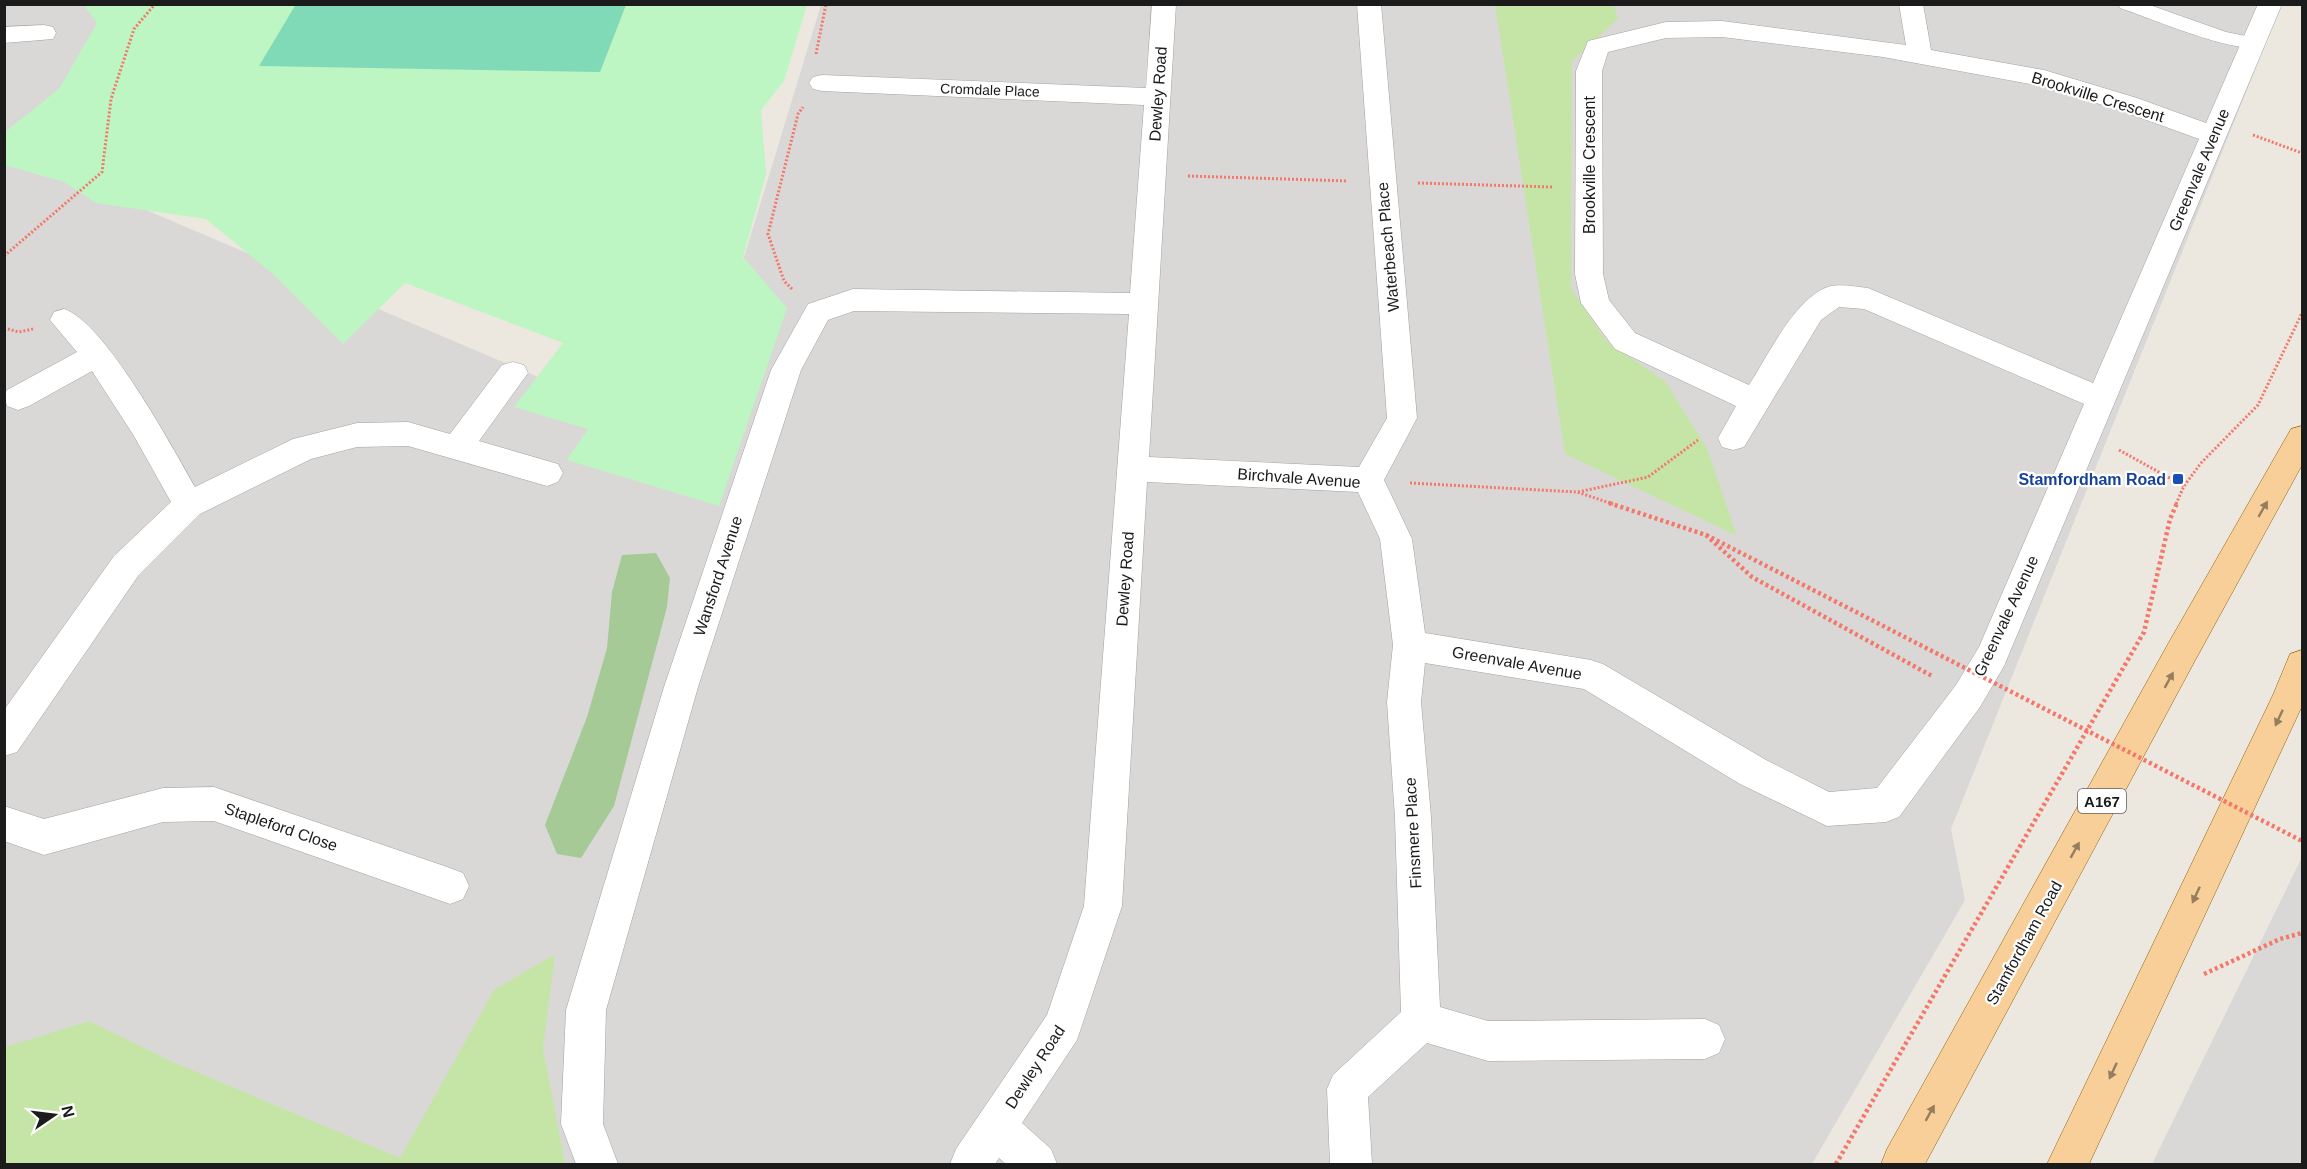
<svg xmlns="http://www.w3.org/2000/svg" width="2307" height="1169" font-family="Helvetica,sans-serif">
	<style>
		.residential { fill: #d9d8d7 }
		.grass { fill: #c5e5a7 }
		.forest { fill: #a5ca96 }
		.park { fill: #bdf6c2 }
		.pitch { fill: #80d9b7 }
		.lines { fill: none; stroke-linecap: round; stroke-linejoin: round }
		.lane-casing { stroke: #a2a2a2; stroke-width: 1 }
		.street-casing { stroke: #a2a2a2; stroke-width: 1 }
		.primary-casing { stroke: #8c6005; stroke-width: 1 }
		.path-far1 { stroke: #f47869; stroke-width: 3; stroke-dasharray: 2 2; stroke-linecap: butt }
		.path { stroke: #f47869; stroke-width: 4.5; stroke-dasharray: 3 3; stroke-linecap: butt }
		.lane { fill: #fff; fill-rule: evenodd }
		.street { fill: #fff; fill-rule: evenodd }
		.primary { fill: #f8cf99; fill-rule: evenodd }
		.path-bridge { stroke: #f47869; stroke-width: 4.5; stroke-dasharray: 3 3; stroke-linecap: butt }
		.oneway { fill: #957e60 }
		.transit-dot { fill: #1a4fb4; stroke: #fff; stroke-width: 2 }
		.labels { text-anchor: middle; dominant-baseline: central; stroke-width: 4.5; stroke-linejoin: round; paint-order: stroke }
		.far-street-label { font-size: 14px; fill: #1b1b1b; stroke: #fff }
		.shield { fill: #fff; stroke: #5f5f5f; stroke-width: 1.5 }
		.shield-label { font-size: 15px; font-weight: bold; fill: #1b1b1b }
		.street-label { font-size: 16px; fill: #1b1b1b; stroke: #fff }
		.transit-label { font-size: 16px; font-weight: bold; fill: #164399; stroke: #fff; text-anchor: end }
	</style>
	<rect width="100%" height="100%" fill="#ece8e0"/>
	<path class="residential" d="M5 5H118L22 157 688 441 821 5H2281L1951 829 1965 900 1812 1164H5Z
		M2302 857V1164H2152Z"/>
	<path class="grass" d="M1495 5H1614L1618 19 1572 61 1571 288 1607 342 1665 381 1707 448 1737 536 1565 454Z
		M555 954 543 1048 565 1164H5V1047L89 1021 173 1062 400 1158 494 990Z"/>
	<path class="forest" d="M656 553 670 578 667 607 614 806 581 858 557 854 545 825 587 717 607 648 612 592 622 555Z"/>
	<path class="park" d="M84 5H807L784 81 761 110 766 174 743 257 787 308 719 506 567 460 588 429 514 407 563 343 405 283 343 344 273 274 206 219 96 203 64 182 5 165V132L59 89 97 23Z"/>
	<path class="pitch" d="M296 4H626V5L600 72 259 66Z"/>
	<g class="lines">
		<defs>
			<path id="lane" d="M2118 4H2147L2226 32 2261 39 2264 43 2261 47C2234 54 2150 18 2120 8Z"/>
			<path id="street" d="M1152 4H1176L1149 457 1359 467 1387 418 1357 4H1381L1417 418 1384 480 1412 539 1425 633 1591 660 1603 664 1766 760 1829 792 1877 788 1956 685 1979 647 2084 404 1864 309 1839 307 1821 320 1744 447 1733 450 1722 447 1718 438 1736 406 1615 349 1581 303 1575 274 1576 71 1588 41 1666 22 1722 21 1906 45 1899 4H1923L1931 50 2044 70 2137 98 2206 123 2258 4H2282L2004 666 1980 707 1899 817 1886 822 1827 826 1740 784 1584 689 1425 663 1421 702 1431 817 1440 1007 1488 1021 1705 1019 1719 1025 1725 1039 1719 1053 1705 1059 1488 1061 1427 1043 1368 1097 1372 1164H1330L1327 1089 1333 1075 1401 1012 1395 817 1387 702 1393 645 1380 539 1358 492 1147 482 1122 906 1077 1040 1022 1123 1051 1149 1057 1164H1006L999 1158 995 1164H950L956 1149 1047 1015 1084 906 1129 314 854 311 828 320 801 370 698 687 606 1010 603 1124 618 1164H576L561 1124 566 1010 664 687 771 370 808 304 853 289 1130 293 1144 105 822 91 813 89 809 83 813 77 822 75 1146 88ZM1722 37 1883 57 2041 86 2119 110 2199 139 2093 383 1868 288C1857 287 1842 284 1831 286 1796 295 1768 356 1749 385L1635 333 1609 300 1603 274 1602 71 1608 52 1666 38Z
				M44 25 53 27 56 33 53 39 4 43V27Z
				M64 309C105 322 172 447 195 487L293 439 357 423 408 422 450 434 502 365 513 362 524 365 528 373 479 441 558 464 563 473 558 482 547 486 408 446 357 447 311 459 200 514 138 576 17 752 4 756V710L114 556 171 502 134 436 92 371 29 406 18 410 7 406 4 395 7 390 77 352 50 320 54 312Z
				M214 787 450 868 463 873 469 886 463 899 450 904 214 821 163 822 44 855 4 841V806L44 819 163 788Z"/>
			<path id="primary" d="M2302 426V465L2192 666 1925 1164H1881L1887 1149 2168 644 2291 429Z
				M2302 650V706L2089 1164H2047L2273 695 2290 654Z"/>
		</defs>
		<use href="#lane" class="lane-casing"/>
		<use href="#street" class="street-casing"/>
		<use href="#primary" class="primary-casing"/>
		<path class="path-far1" d="M816 54 826 4
			M2253 135 2302 153
			M1188 176 1348 181
			M1418 183 1552 187
			M4 256 102 172 111 99 134 29 155 4
			M792 289 784 281 768 234 798 114 803 107
			M4 328 19 332 33 329
			M2119 450 2184 486
			M1410 483 1577 492 1613 504
			M1578 492 1648 477 1698 440
			M2176 504 2184 486 2201 463 2258 405 2302 313"/>
		<path class="path" d="M1609 503 1706 535 1752 577 1932 676
			M2204 974 2280 939 2302 933
			M1836 1164 2144 632 2170 519 2177 503"/>
		<use href="#lane" class="lane"/>
		<use href="#street" class="street"/>
		<use href="#primary" class="primary"/>
		<path class="path-bridge" d="M1706 535 2302 841"/>
	</g>
	<defs><path id="oneway-solid" d="M-6-.8H1V-3.2L6.5 0L1 3.2V.8H-6Z" transform="scale(1.5)"/></defs>
	<g class="oneway">
		<use href="#oneway-solid" transform="translate(2263 509) rotate(-60)"/>
		<use href="#oneway-solid" transform="translate(2169 680) rotate(-61)"/>
		<use href="#oneway-solid" transform="translate(2279 718) rotate(115)"/>
		<use href="#oneway-solid" transform="translate(2075 850) rotate(-61)"/>
		<use href="#oneway-solid" transform="translate(2196 895) rotate(115)"/>
		<use href="#oneway-solid" transform="translate(2113 1071) rotate(115)"/>
		<use href="#oneway-solid" transform="translate(1930 1113) rotate(-61)"/>
	</g>
	<rect class="transit-dot" x="2172" y="473" width="12" height="12" rx="3"/>
	<g class="labels">
		<g class="far-street-label">
			<text transform="translate(990 90) rotate(2)">Cromdale Place</text>
		</g>
		<rect class="shield" x="2078" y="789" width="48" height="24" rx="4.5"/>
		<g class="shield-label">
			<text x="2102" y="801">A167</text>
		</g>
		<g class="street-label">
			<text transform="translate(1158 94) rotate(-86)">Dewley Road</text>
			<text transform="translate(2098 97) rotate(17)">Brookville Crescent</text>
			<text transform="translate(1589 165) rotate(-90)">Brookville Crescent</text>
			<text transform="translate(2199 170) rotate(-67)">Greenvale Avenue</text>
			<text transform="translate(1388 247) rotate(-95)">Waterbeach Place</text>
			<text transform="translate(1299 478) rotate(4)">Birchvale Avenue</text>
			<text transform="translate(718 576) rotate(-72)">Wansford Avenue</text>
			<text transform="translate(1125 579) rotate(-86)">Dewley Road</text>
			<text transform="translate(2006 616) rotate(-65)">Greenvale Avenue</text>
			<text transform="translate(1517 663) rotate(10)">Greenvale Avenue</text>
			<text transform="translate(281 827) rotate(19)">Stapleford Close</text>
			<text transform="translate(1413 833) rotate(-93)">Finsmere Place</text>
			<text transform="translate(2024 943) rotate(-61)">Stamfordham Road</text>
			<text transform="translate(1035 1067) rotate(-57)">Dewley Road</text>
		</g>
		<g class="transit-label">
			<text x="2166" y="479">Stamfordham Road</text>
		</g>
	</g>
	<rect width="2307" height="1169" fill="none" stroke="#1b1b1b" stroke-width="12"/>
	<g transform="translate(54 1115) rotate(76)" stroke="#ffffff" stroke-width="4.5" paint-order="stroke">
	<path d="M0-4.5L10 22L0 15L-10 22Z" fill="#1b1b1b"/>
	<text y="-9" font-size="16" font-weight="bold" text-anchor="middle" fill="#1b1b1b">N</text>
	</g>
</svg>
